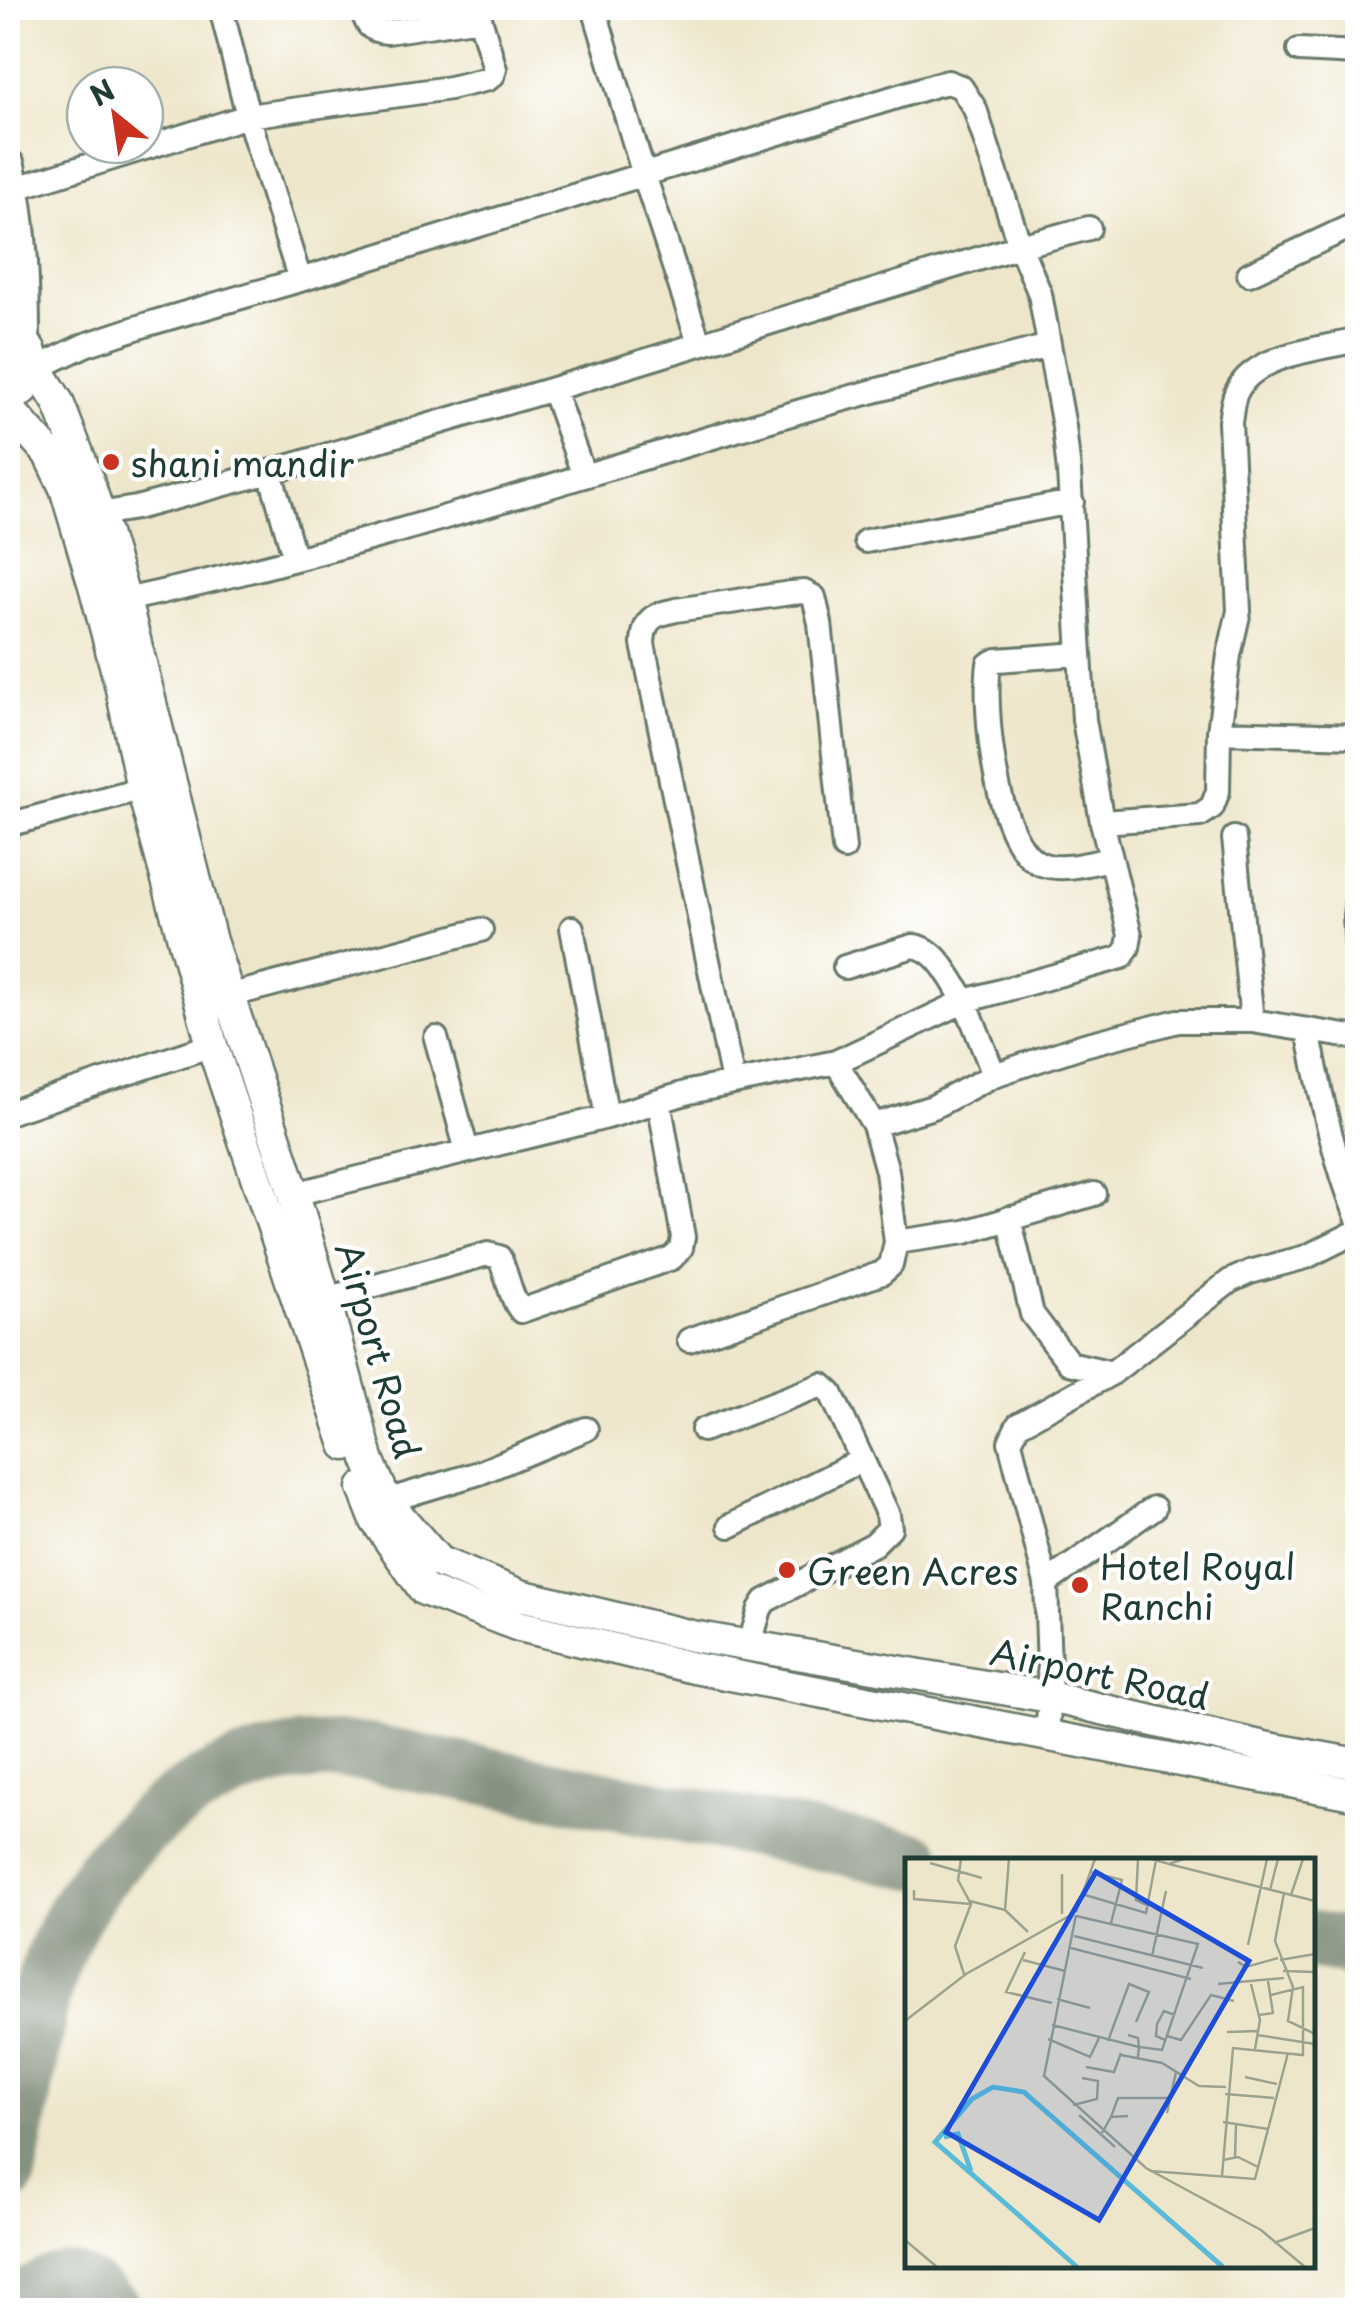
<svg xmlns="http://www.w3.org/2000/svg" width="1365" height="2318" font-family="'Playpen Sans',sans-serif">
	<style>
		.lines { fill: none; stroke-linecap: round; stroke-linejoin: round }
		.taxiway { stroke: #869280; stroke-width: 58 }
		.minor-casing { stroke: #677869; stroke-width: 28 }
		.tertiary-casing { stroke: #677869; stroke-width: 35 }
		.secondary-casing { stroke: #677869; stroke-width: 38 }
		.minor { stroke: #fff; stroke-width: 22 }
		.tertiary { stroke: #fff; stroke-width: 30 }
		.secondary { stroke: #fff; stroke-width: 32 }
		.poi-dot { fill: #c8321e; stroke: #fff; stroke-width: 4 }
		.labels { text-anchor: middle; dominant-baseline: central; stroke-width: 8; stroke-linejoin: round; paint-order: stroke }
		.poi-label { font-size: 35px; fill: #1f3d34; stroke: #fff; text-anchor: start }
		.street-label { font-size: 35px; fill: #1f3d34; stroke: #fff }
		.inset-river { fill: none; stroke: #5abbd8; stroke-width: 5 }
		.inset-road { fill: none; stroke: #9ba28f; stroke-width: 2.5 }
		.view { fill: #1d4ed8; fill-opacity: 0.15; stroke: #1d4ed8; stroke-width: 5 }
		.inset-edge { fill: none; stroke: #1f3d34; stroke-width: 5 }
	</style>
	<rect width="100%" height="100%" fill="#fff"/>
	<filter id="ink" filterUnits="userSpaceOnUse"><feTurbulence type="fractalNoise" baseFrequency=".01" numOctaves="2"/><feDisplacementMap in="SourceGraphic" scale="20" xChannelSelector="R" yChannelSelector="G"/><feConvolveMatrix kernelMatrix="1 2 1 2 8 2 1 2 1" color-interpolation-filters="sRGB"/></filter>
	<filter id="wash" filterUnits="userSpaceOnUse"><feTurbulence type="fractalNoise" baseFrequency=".0048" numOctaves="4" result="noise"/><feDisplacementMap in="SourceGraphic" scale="40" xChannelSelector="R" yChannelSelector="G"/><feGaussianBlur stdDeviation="2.25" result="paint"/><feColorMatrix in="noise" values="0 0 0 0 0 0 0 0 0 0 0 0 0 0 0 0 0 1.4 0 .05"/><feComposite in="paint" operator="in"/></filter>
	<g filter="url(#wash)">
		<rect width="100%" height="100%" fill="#eee6cb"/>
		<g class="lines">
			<path class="taxiway" d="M1312 1940 1358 1949
				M8 2174C15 2134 23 2094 30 2054 36 2024 40 1993 51 1965 98 1835 227 1735 368 1753L914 1860
				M20 2310C32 2292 58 2275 82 2286 93 2291 103 2302 113 2310"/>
		</g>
	</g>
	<g filter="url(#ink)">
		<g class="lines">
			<defs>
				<path id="minor" d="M221 8 248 116 300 280
					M362 8C366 24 369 31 387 32L480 18
					M594 8 644 175 699 343
					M1299 50 1358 53
					M13 189 248 116 450 88 488 79 493 75 495 69 477 8
					M1249 274 1358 223
					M37 368 85 345 148 324 300 280 935 85 948 82 961 87 975 109 1020 246 1040 294 1064 427 1069 472 1084 720 1102 822 1130 935 1128 947 1122 957 965 1001C952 982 938 948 913 946L845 967
					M553 389 584 476
					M270 472 295 559
					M99 514 136 508 270 472 553 389 1020 246 1089 228
					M866 541 1072 502
					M125 600C349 552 565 480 784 416 872 390 961 369 1049 346
					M1079 654 997 660 989 664C983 707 995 845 1041 864 1062 872 1090 863 1111 859
					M1219 732 1358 736
					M1102 822 1200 815 1212 807 1218 791 1219 732 1229 655 1239 611 1230 422C1232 412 1232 400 1237 391 1255 354 1320 349 1358 340
					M8 825 154 785
					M1234 838 1252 1021
					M1358 891 1355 916 1358 971
					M572 928 607 1117
					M228 996 481 930
					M1308 1031C1321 1095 1333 1158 1358 1219
					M436 1038 467 1151
					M733 1082 643 644C644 618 653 615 676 610L791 593 804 592 814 597 820 623 844 848
					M8 1113 212 1045
					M874 1125 933 1107 994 1075 1084 1045 1178 1021H1252L1358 1038
					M294 1194 607 1117 689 1092 836 1062 965 1001 994 1075
					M1009 1218 1032 1314 1069 1363 1112 1373
					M896 1242 965 1232 1094 1194
					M325 1299 488 1254 499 1257C508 1274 509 1296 521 1311L672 1258 681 1248 683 1237 659 1101
					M689 1340 882 1273 891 1265 896 1242 887 1171 874 1125 836 1062
					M703 1430 822 1385 831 1393 888 1515 890 1528 874 1544 765 1601 760 1609 749 1647
					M386 1501 479 1473 586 1429
					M730 1526 862 1460
					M1046 1583 1010 1442 1018 1425 1112 1373 1230 1281 1250 1272 1306 1257 1358 1231
					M1047 1734 1050 1697 1046 1583 1154 1508"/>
				<path id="tertiary" d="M32 360 58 402 86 474 99 514 125 600 211 941 294 1194 325 1299 368 1459 386 1501 439 1562 520 1595 692 1636 1050 1697 1269 1748 1358 1764
					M8 408 48 453 65 488 95 589 120 684 142 788 212 1045 346 1445
					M363 1488 376 1521 424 1590 519 1626 694 1668 1358 1795"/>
				<path id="secondary" d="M8 166C21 224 23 282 23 341
					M8 332C41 347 40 383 8 398"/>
			</defs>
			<use href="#minor" class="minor-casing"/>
			<use href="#tertiary" class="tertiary-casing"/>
			<use href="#secondary" class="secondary-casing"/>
			<use href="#minor" class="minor"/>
			<use href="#tertiary" class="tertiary"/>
			<use href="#secondary" class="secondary"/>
		</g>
	</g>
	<g class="poi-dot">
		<circle cx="111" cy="462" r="10"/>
		<circle cx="787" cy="1570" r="10"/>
		<circle cx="1080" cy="1585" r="10"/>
	</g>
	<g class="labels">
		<g class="poi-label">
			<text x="131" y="462">shani mandir</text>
			<text x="1100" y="1565">Hotel Royal<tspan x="1100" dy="40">Ranchi</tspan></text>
			<text x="807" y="1570">Green Acres</text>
		</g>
		<g class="street-label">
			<text transform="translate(379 1350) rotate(74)">Airport Road</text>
			<text transform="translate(1100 1673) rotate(12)">Airport Road</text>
		</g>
	</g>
	<g transform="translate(905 1858)">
		<rect width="410" height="410" fill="#eee6cb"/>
		<path class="inset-river" d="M39 279 53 276 66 313M117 360 30 284 67 241 88 229 119 234 318 409M117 360 172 409"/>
		<path class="inset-road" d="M56 1 53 22 66 46 50 88 59 116M233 1 231 42 244 48M246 1 264 6 279 1M25 5 77 20M264 6 410 43M186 14 217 22 206 65M157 16V56M9 32V41L66 46M365 32 373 1M379 35 370 83 388 129 383 163 410 176M180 37 241 55 251 2M386 37 398 1M65 43 100 52 123 74M100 52 104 1M171 54 190 1M171 57 139 218 241 310 356 372 400 409M171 58 293 86 257 192 234 189 233 180 223 177M0 71 1 33M169 78 298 110M343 87 362 1M166 90 286 121M120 94 101 134 147 145M247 98 261 33M118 102 160 113M375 102 410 96M333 104 341 109 373 100M378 113 410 114M313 126 379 120M346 126 355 162 350 191M152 141 185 150M354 157 368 155 363 123M0 163 61 116 164 58M147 167 234 189 233 199M322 174 352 173M352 177 410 186M262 178 276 182 306 137 329 143M143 181 185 199 194 180M260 182 251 178 252 166 259 153 270 157M203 183 224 126 244 134 231 164M216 197 257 205 294 228 321 229M181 209 209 214 216 195M340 219 372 226M320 236 369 240M168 247 192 241 193 223 177 220M262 255 271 214M174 257 210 289M206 259 213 240H264M318 264 363 271M197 275 206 259 223 258M330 299 331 266M318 302 333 299 353 309M245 313 350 321 383 195M317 318 328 190 398 197V129L366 137M0 382 32 409M369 385 410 370"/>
		<path class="view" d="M191 14 344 103 194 362 41 274Z"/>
		<rect width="410" height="410" class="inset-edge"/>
	</g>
	<rect width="1365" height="2318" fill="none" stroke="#fff" stroke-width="40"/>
	<g transform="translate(115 115) rotate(330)"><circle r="48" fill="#ffffff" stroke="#a5b1ae" stroke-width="2.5"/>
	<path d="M0-8L18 38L0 25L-18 38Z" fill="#c8321e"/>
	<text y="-15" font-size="28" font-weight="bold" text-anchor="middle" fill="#1f3d34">N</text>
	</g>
</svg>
